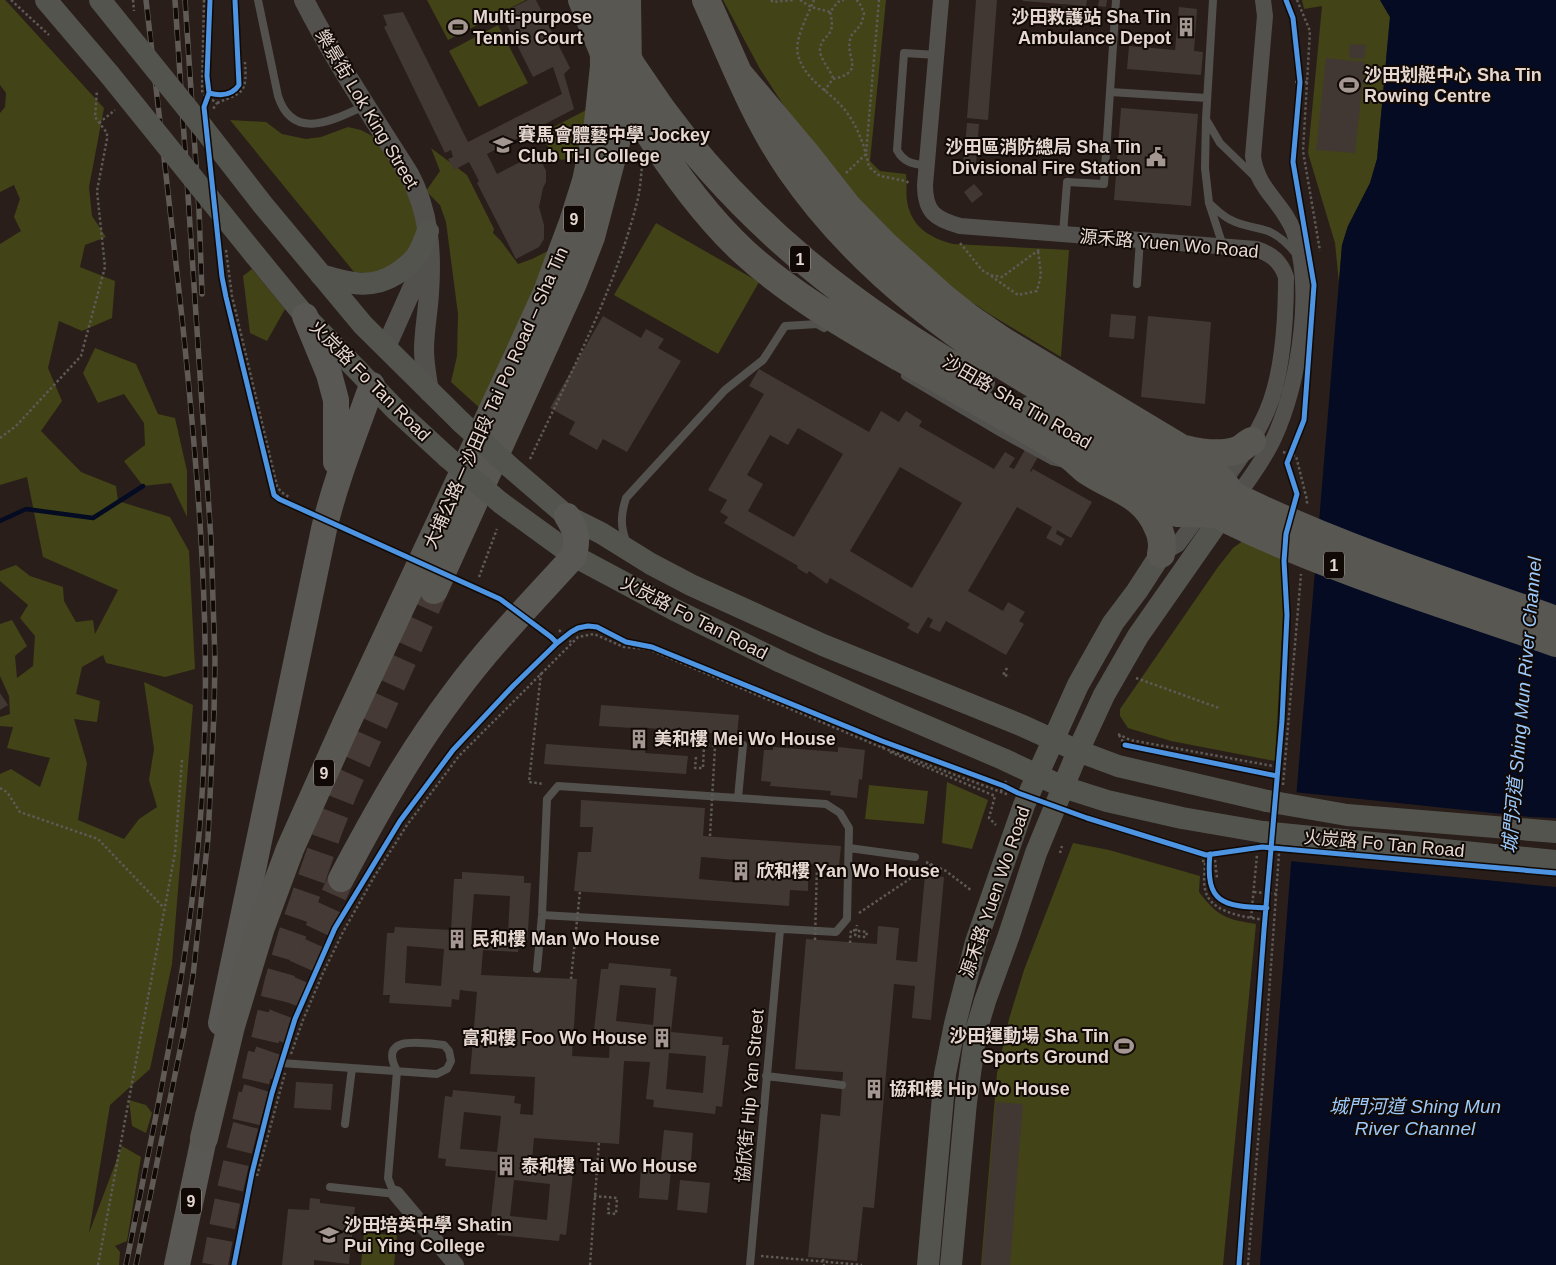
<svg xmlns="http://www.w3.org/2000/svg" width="1556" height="1265" font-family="Helvetica,'Noto Sans TC',sans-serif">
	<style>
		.green { fill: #424316 }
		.water { fill: #040b22 }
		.pier { fill: #291e19 }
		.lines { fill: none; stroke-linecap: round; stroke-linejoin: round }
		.stream { stroke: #040b22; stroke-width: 4.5 }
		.building { fill: #423833; fill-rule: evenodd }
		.trunk-tunnel { stroke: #453a35; stroke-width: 26; stroke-dasharray: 26 13; stroke-linecap: butt }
		.motorway-tunnel { stroke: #453a35; stroke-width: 28; stroke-dasharray: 28 14; stroke-linecap: butt }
		.path { stroke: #5e5a57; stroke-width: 2.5; stroke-dasharray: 2.5 2.5; stroke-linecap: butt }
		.service { stroke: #53514e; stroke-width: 8 }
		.minor { stroke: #53514e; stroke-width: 16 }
		.tertiary { stroke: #53514e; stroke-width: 20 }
		.secondary { stroke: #54544f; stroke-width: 22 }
		.trunk { stroke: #5a5854; stroke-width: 26 }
		.motorway { stroke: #595752; stroke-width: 28 }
		.rail-casing { stroke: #5f5a55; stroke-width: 5.5 }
		.rail { stroke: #110905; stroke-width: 4; stroke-dasharray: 11; stroke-linecap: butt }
		.path-bridge { stroke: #5e5a57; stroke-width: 2.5; stroke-dasharray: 2.5 2.5; stroke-linecap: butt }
		.secondary-bridge { stroke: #54544f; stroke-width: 22 }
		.motorway-bridge { stroke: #595752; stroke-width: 28 }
		.cycleway-casing { stroke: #110905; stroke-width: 8 }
		.cycleway { stroke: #4d94e3; stroke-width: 5 }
		.labels { text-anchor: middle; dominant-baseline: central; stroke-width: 4; stroke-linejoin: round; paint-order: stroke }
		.shield { fill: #110905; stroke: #a69a94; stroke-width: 1 }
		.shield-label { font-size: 16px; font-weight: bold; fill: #e6d8d1 }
		.poi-label { font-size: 18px; font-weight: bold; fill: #e6d8d1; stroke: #110905; text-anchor: start }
		.street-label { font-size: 18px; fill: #e6d8d1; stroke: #110905 }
		.water-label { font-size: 19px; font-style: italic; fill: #9bc9fc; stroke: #110905 }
	</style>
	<rect width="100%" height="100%" fill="#291e19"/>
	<path class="green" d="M0 0H5L9 4 104 108 89 187 92 216 106 237 85 245 80 267 115 281 112 318 82 331 59 321 48 368 62 401 41 431 81 472 116 486 118 501 170 517 189 551 195 669 165 677 106 663 103 655 82 667 76 694 100 701 97 722 74 719 87 763 78 820 124 839 139 819 157 807 149 780 154 749 144 682 193 705 172 964 150 1069 110 1105 89 1233 122 1146 141 1157 127 1241 115 1246 120 1252 119 1265H0V774L11 769 40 787 50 758 7 748 13 727 0 726V717L10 714 9 696 0 676V624L12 620 27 646 15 656 17 678 33 666 35 636 20 618 28 605 0 581V571L16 565 30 576 63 587 64 601 76 622 93 620 95 634 118 590 43 557 27 477 0 485V244L21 231 14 217 20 199 14 185 0 192V113L5 107 6 93 0 85Z
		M427 0H526L448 40Z
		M723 0H886L870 161 880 171 906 174C907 183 906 193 907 201 911 227 930 238 953 244L1069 250 1061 357 991 315 940 281 892 238 795 123 760 69Z
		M1302 0H1380L1390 17 1377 159 1370 183 1348 226 1342 245 1339 283 1335 243 1308 153 1322 6 1304 9Z
		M498 25 528 83 479 107 449 51Z
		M592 107 583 156 561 160 545 143 542 133Z
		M230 120 266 122 282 134 306 139 321 137 348 127 361 130 376 138 414 202 421 228 404 257 377 274 354 272Z
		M431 148 467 175 494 229 493 233 501 241 518 264 532 259 556 247 483 411 451 382 457 356 458 314 446 222 440 205 426 191 440 171Z
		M656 223 759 282 718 354 614 295Z
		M252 269 285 309 267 341 250 333 243 276Z
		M95 348 136 364 158 414 175 418 187 471V517L171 483 143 486 124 461 145 445 144 423 124 394 98 403 83 373Z
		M1244 540 1282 555 1283 615 1275 761 1171 741 1128 728 1120 716V709L1218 567 1233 548Z
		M947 782 988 800 972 849 942 843Z
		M869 785 928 791 924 824 865 819Z
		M1073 843 1109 850 1200 876 1199 892C1218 917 1226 919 1256 924L1223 1265H981L997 1073 1009 1019 1024 970Z
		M129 1100 146 1105 152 1113 146 1133 132 1126Z
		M364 1233 397 1235 394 1265H361Z"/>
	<path class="water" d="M1380 0H1556V1265H1260L1296 799 1342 245 1348 226 1370 183 1377 159 1390 17Z"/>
	<path class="pier" d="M1294 792 1530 817 1556 818V887L1289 861Z"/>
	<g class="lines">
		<path class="stream" d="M0 521 26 509 93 518 143 486"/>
	</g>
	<path class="building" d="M528 0H536L570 68 564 74 574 109 487 154 497 174 538 153 546 171V182L543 188 539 207 544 225V239L539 247 516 259 477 183 479 181 469 162 454 170 448 159 453 157 451 150 445 153 384 27 387 25 383 15 403 12 468 142 562 94 553 67 533 77 501 13Z
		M976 0H997L988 120 967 118Z
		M1023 0H1087L1086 6 1023 1Z
		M1099 0H1107L1106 7 1098 6Z
		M1179 7 1197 9 1194 51 1203 52 1201 75 1127 69 1129 46 1175 50Z
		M1350 44 1366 45 1364 59 1349 58Z
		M1326 58 1365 62 1355 153 1316 150Z
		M1121 108 1198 114 1191 206 1114 200Z
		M967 123 979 124 976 166 963 165Z
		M974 184 983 194 972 203 964 192Z
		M1111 314 1136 316 1134 339 1109 337Z
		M603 316 641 338 646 329 664 339 658 348 681 361 627 452 603 439 597 450 569 434 575 422 550 408Z
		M1148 316 1211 322 1205 404 1141 397Z
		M759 369 869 432 881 411 899 422 906 411 922 421 919 426 994 469 1005 452 1015 458 1009 467 1014 469 1026 448 1039 455 1030 471 1031 472 1033 469 1092 502 1071 538 1057 530 1056 534 1065 539 1061 546 1046 538 1052 527 1017 507 968 591 1003 611 1008 602 1025 612 1019 621 1024 624 1006 655 946 621 940 632 929 627 933 620 928 617 918 634 907 628 910 624 830 578 827 584 809 571 807 574 797 568 798 566 724 523 728 517 720 512 727 500 708 490 764 394 749 386ZM798 428 843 454 794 537 748 511 763 484 747 475 770 435 788 445ZM900 467 962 503 912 588 850 551Z
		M0 693 8 705 0 710Z
		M601 705 739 715 737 735 647 728 645 753 688 756 686 774 544 764 546 744 631 750 633 728 599 726Z
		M773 747 838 752V747L865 750 862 780 859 779 857 798 830 795 831 791 770 786 771 782 761 781 764 750H773Z
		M581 800 705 808 703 836 841 846 839 866 809 864 808 874 794 873V881H808V891L790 890 789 906 574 891 578 852H591L593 827H580ZM701 857 735 860 733 882 699 879Z
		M462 872 524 876V883H531L527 945H519L518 952 483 950 481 975 577 979 572 1056 609 1058 610 1040 601 1039 602 1031 594 1030 601 969H608L609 963 671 969 670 976 677 977 671 1032 723 1037 722 1045H729L722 1107 716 1106 715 1114 653 1107 654 1100 646 1099 650 1062 624 1061 619 1144 534 1138 532 1161 567 1165 566 1172 573 1173 566 1235 560 1234 559 1241 497 1235 498 1227 490 1226 496 1171 445 1166 446 1159 438 1158 445 1096 452 1097 453 1090 515 1096 514 1103 521 1104 520 1114 533 1115 535 1077 470 1074 477 992 460 990 459 1000 452 999 451 1007 389 1003 390 995H383L387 933H394L395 927 451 930 454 879H462ZM474 894 510 896 508 933 471 931ZM407 946 444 949 441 986 405 983ZM620 985 656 988 653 1025 616 1021ZM669 1053 706 1056 703 1093 666 1089ZM464 1112 501 1116 497 1152 460 1149ZM514 1180 550 1184 547 1220 510 1216Z
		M925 875 944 877 931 1020 912 1018 915 986 894 984 874 1208 863 1207 857 1261 808 1257 821 1114 840 1116 843 1072 795 1069 806 939 877 944 878 926 899 928 896 960 917 962Z
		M296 1082 333 1084 331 1110 294 1108Z
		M996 1102 1023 1104 1010 1265H982Z
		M664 1130 693 1133 691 1162 661 1160Z
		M641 1168 671 1170 668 1200 639 1198Z
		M680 1180 710 1183 707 1213 677 1210Z
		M310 1198 320 1199V1203L355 1207 349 1264 314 1260V1265H282L288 1209 309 1210Z"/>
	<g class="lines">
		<path class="trunk-tunnel" d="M215 1265C231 1175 253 1086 287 1001 303 960 323 920 341 879"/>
		<path class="motorway-tunnel" d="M246 1122 278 984 292 935 328 831 344 790 434 590"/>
		<path class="path" d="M11 0 49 35
			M133 0 134 11
			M204 0 202 90 203 94 217 103 213 109
			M771 0 773 2 794 0
			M800 0 811 7 830 12 838 2 844 0
			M814 0C808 15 794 39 798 55 805 81 830 91 845 110 858 127 865 147 869 167L880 176 906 181 910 184
			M1297 0 1310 31 1303 151 1320 251
			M830 12C837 39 822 33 820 49 819 58 830 69 833 78
			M1295 82H1308
			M824 91 833 79C868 71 843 57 851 37 852 33 856 31 858 28 862 24 863 18 864 13L859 2 856 0
			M217 103C244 92 247 93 245 62
			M99 123 115 110
			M846 173 866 154 879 0
			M960 243 982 270 990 275 1002 277 1040 249
			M226 250 232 296 277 486 281 492 289 497
			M991 276 1018 295 1037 291 1041 275 1038 250
			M0 438 16 426 81 356 105 267 97 191 107 139V133L95 117 97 90
			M1283 452 1296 456 1307 500V506
			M530 459C569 376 613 294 636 206 640 192 641 178 642 164
			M479 577 497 529
			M559 630 571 642
			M1007 668 1003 675 1010 676
			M541 673 529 782 544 784
			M1136 678 1219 708
			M671 730 670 743 715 746
			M1118 734 1130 740 1284 768
			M1119 735 1125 745
			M882 741 883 748
			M890 752 995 796 989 818 996 825
			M696 757 695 768H703L704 745
			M1283 785 1301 574
			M0 788 7 792 20 812 98 839 164 908
			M1001 791 1006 781
			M1060 853 1062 846
			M1215 860 1217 878
			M1202 861H1205C1205 870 1203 881 1205 889 1209 913 1245 917 1265 920
			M926 862 946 871 972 891
			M1205 874 1216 871
			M1254 892 1277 894
			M859 913 932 864
			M1251 918 1257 855
			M855 936 857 925
			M291 1054 303 1020 323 973 343 932 374 877 407 825 459 756 578 637 594 634 624 647 648 649 883 748 1009 795
			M257 1176 285 1073
			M594 1196 617 1198 616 1214 608 1213 609 1202
			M761 1256 862 1265
			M98 1265 175 853 182 760
			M590 1265 599 1142
			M1248 1265 1262 1092 1279 853"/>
		<path class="service" d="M258 0 278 96C293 142 333 120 364 106
			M1213 0 1206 119 1205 168 1209 203 1223 246
			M1110 92 1207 98
			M1207 121 1220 143 1254 176
			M927 166C913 164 904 163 897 150L904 53 937 55
			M1209 203C1216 209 1222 216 1231 220 1242 226 1256 227 1268 231 1280 236 1288 244 1296 254
			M1063 234 1067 182 1104 184 1116 0
			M1137 284 1140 239
			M905 376 1001 433 1052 461 1061 463
			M626 541C620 525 621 514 626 498L725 390 763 360 785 326 817 324 824 328
			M738 798 743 745
			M849 848 915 857
			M537 969 542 915 547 799 558 786 826 804 840 813 849 828 847 919 836 932 542 915
			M281 1063 437 1074 447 1069 451 1061 449 1051 444 1045C423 1043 377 1034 397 1071L388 1178 391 1186 396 1194
			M766 1076 842 1085
			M345 1124 352 1068
			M330 1187 396 1194
			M750 1265 780 930"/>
		<path class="minor" d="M941 0 925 185C925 212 935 219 960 226L1256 249C1272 254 1281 262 1286 277 1286 317 1283 374 1267 411 1255 439 1236 465 1218 489
			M1235 499C1249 479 1264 460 1274 438 1299 383 1314 290 1294 232 1283 202 1257 190 1253 156L1265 16 1263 0
			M1161 554 1178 544 1204 509
			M396 1194 456 1265"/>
		<path class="tertiary" d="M304 0C335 61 373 117 409 174 429 211 432 251 429 293 428 312 424 331 424 350 424 364 427 378 429 392
			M386 347 427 255"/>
		<path class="secondary" d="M46 0 109 74
			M100 0 137 46
			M204 129 263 205 363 325 461 422
			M255 255 305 316 397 411 447 457
			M321 275C347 283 371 290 396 274 402 270 409 265 414 259 421 252 424 240 428 231
			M510 467 567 516 601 533 651 564 691 585 823 645 1023 726 1078 751 1118 766 1267 801
			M501 503 574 556 675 610 781 662 891 711 1003 759 1063 787 1107 801 1182 818 1263 832
			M928 1265 945 1074 955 1024 976 942 1024 805 1078 685 1113 623 1137 591 1161 554
			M951 1265 966 1102 976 1031 985 1001 1008 938 1036 853 1078 751 1104 695 1138 636 1231 503"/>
		<path class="trunk" d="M305 316 329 374 336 400V462
			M341 879C375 815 410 752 454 694 490 645 533 601 574 556 578 538 577 532 567 516
			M221 1023 324 529C336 479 355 433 372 385
			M177 1265 204 1138 208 1116"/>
		<path class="motorway" d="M706 0C732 57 754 117 790 169 843 246 915 308 993 359 1034 386 1077 409 1120 433
			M739 74 807 155 847 206 886 246 944 298 968 317 1003 341 1196 457 1223 482 1234 497
			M660 107C748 227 853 308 981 382
			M643 124C672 170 704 215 744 252 791 295 846 326 901 358 949 385 996 412 1043 439 1053 445 1063 451 1072 458 1077 462 1082 467 1087 471 1115 490 1144 493 1158 528 1162 536 1163 545 1161 554
			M1031 410 1123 463
			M1185 449C1201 453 1221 456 1238 450 1243 448 1247 443 1252 441
			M1146 506 1178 513 1221 514
			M434 590 573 283 591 237 618 135 628 70 627 0
			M204 1138 231 1026 261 927 290 849 347 722 517 358 547 292 573 222 586 181 598 123 604 66 603 0"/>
		<defs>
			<path id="rail" d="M185 0 199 210 202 294
				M126 1265C156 1114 190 964 201 810 213 646 199 482 182 318 170 212 159 106 146 0
				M136 1265 184 1031 193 976 208 838 214 713 215 660 211 540 175 0"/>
		</defs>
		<use href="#rail" class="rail-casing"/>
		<use href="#rail" class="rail"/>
		<path class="path-bridge" d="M710 836 715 746
			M815 940 817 865
			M850 943 851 930 867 932 866 937 855 936
			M571 979 580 891
			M823 1259 824 1265"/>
		<path class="secondary-bridge" d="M137 46 204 129
			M109 74 255 255
			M461 422 510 467
			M447 457 501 503
			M1267 801 1347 815 1556 832
			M1263 832 1556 861"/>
		<path class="motorway-bridge" d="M582 0 607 61 643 124
			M608 24 632 66 660 107
			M1134 442C1161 457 1187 473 1214 486 1323 542 1441 579 1556 620
			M1123 463C1176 494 1231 524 1288 547 1376 584 1467 612 1556 643"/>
		<defs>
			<path id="cycleway" d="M210 0 207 76 209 93 204 107 222 277 226 297 274 495 279 499 500 599 551 637 557 643
				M209 93C220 96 232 96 239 85L235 0
				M1125 745 1277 776
				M1210 854C1205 904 1223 906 1267 908
				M234 1265 252 1173 272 1093 295 1019 335 928 400 821 453 750 513 686 557 643 571 632 578 628 588 626 597 627 626 642 652 647 882 741 1004 786 1018 793 1087 818 1206 855 1262 847 1556 873
				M1239 1265 1264 930 1282 721 1287 615 1284 561 1286 534 1297 494 1287 463 1304 420 1314 285 1293 162 1300 82 1293 18 1286 0"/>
		</defs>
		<use href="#cycleway" class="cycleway-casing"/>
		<use href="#cycleway" class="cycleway"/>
	</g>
	<defs>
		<symbol id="stadium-bare" viewBox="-9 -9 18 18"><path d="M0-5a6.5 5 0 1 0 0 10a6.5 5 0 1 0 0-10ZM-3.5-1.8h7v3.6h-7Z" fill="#a49791" stroke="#110905" stroke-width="2.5" paint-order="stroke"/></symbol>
		<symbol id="building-bare" viewBox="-9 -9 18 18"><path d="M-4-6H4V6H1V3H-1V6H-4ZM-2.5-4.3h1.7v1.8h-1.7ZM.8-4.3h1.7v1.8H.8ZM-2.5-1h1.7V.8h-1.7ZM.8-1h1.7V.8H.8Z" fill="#a49791" stroke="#110905" stroke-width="2.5" paint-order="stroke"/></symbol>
		<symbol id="school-bare" viewBox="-9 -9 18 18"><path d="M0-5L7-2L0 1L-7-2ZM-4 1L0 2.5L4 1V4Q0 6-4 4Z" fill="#a49791" stroke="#110905" stroke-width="2.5" paint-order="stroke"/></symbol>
		<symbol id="civic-bare" viewBox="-9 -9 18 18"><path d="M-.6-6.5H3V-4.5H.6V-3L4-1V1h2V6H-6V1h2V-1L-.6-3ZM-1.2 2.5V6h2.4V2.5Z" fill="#a49791" stroke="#110905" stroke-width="2.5" paint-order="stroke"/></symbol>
	</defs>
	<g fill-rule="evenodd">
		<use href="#stadium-bare" x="444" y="13" width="28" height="28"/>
		<use href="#building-bare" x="1172" y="13" width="28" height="28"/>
		<use href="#stadium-bare" x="1335" y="71" width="28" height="28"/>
		<use href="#school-bare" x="489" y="131" width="28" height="28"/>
		<use href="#civic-bare" x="1142" y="143" width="28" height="28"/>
		<use href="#building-bare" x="625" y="725" width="28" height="28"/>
		<use href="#building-bare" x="727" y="857" width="28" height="28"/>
		<use href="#building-bare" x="443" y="925" width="28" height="28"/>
		<use href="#building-bare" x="648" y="1024" width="28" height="28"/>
		<use href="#stadium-bare" x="1110" y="1032" width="28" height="28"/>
		<use href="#building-bare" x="860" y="1075" width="28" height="28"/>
		<use href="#building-bare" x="492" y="1152" width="28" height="28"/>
		<use href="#school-bare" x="315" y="1221" width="28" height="28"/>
	</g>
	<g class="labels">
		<g class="shield">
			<rect x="564" y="205.5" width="20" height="27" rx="4"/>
			<rect x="790" y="245.5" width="20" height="27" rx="4"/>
			<rect x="1324" y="551.5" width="20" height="27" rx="4"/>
			<rect x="314" y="759.5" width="20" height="27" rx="4"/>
			<rect x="181" y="1187.5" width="20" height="27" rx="4"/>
		</g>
		<g class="shield-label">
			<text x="574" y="219">9</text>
			<text x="800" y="259">1</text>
			<text x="1334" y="565">1</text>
			<text x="324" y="773">9</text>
			<text x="191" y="1201">9</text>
		</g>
		<g class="poi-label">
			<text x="473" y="17">Multi-purpose<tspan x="473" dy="21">Tennis Court</tspan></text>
			<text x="1171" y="17" text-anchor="end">沙田救護站 Sha Tin<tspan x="1171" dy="21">Ambulance Depot</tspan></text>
			<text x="1364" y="75">沙田划艇中心 Sha Tin<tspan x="1364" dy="21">Rowing Centre</tspan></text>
			<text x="518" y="135">賽馬會體藝中學 Jockey<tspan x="518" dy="21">Club Ti-I College</tspan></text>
			<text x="1141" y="147" text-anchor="end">沙田區消防總局 Sha Tin<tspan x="1141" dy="21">Divisional Fire Station</tspan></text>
			<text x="654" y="739">美和樓 Mei Wo House</text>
			<text x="756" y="871">欣和樓 Yan Wo House</text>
			<text x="472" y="939">民和樓 Man Wo House</text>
			<text x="1109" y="1036" text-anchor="end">沙田運動場 Sha Tin<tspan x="1109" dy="21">Sports Ground</tspan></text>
			<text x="647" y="1038" text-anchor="end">富和樓 Foo Wo House</text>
			<text x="889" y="1089">協和樓 Hip Wo House</text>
			<text x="521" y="1166">泰和樓 Tai Wo House</text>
			<text x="344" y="1225">沙田培英中學 Shatin<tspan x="344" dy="21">Pui Ying College</tspan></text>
		</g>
		<g class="street-label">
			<text transform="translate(367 109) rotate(59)">樂景街 Lok King Street</text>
			<text transform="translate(1169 244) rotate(5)">源禾路 Yuen Wo Road</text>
			<text transform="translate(370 381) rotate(45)">火炭路 Fo Tan Road</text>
			<text transform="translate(496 398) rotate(-66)">大埔公路－沙田段 Tai Po Road – Sha Tin</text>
			<text transform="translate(1017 402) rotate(30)">沙田路 Sha Tin Road</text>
			<text transform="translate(694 618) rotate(27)">火炭路 Fo Tan Road</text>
			<text transform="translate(1384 844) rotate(5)">火炭路 Fo Tan Road</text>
			<text transform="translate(995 892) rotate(-71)">源禾路 Yuen Wo Road</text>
			<text transform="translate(750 1096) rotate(-85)">協欣街 Hip Yan Street</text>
		</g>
		<g class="water-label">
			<text transform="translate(1522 705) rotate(-85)">城門河道 Shing Mun River Channel</text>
			<text x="1415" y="1106">城門河道 Shing Mun<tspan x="1415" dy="22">River Channel</tspan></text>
		</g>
	</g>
</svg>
